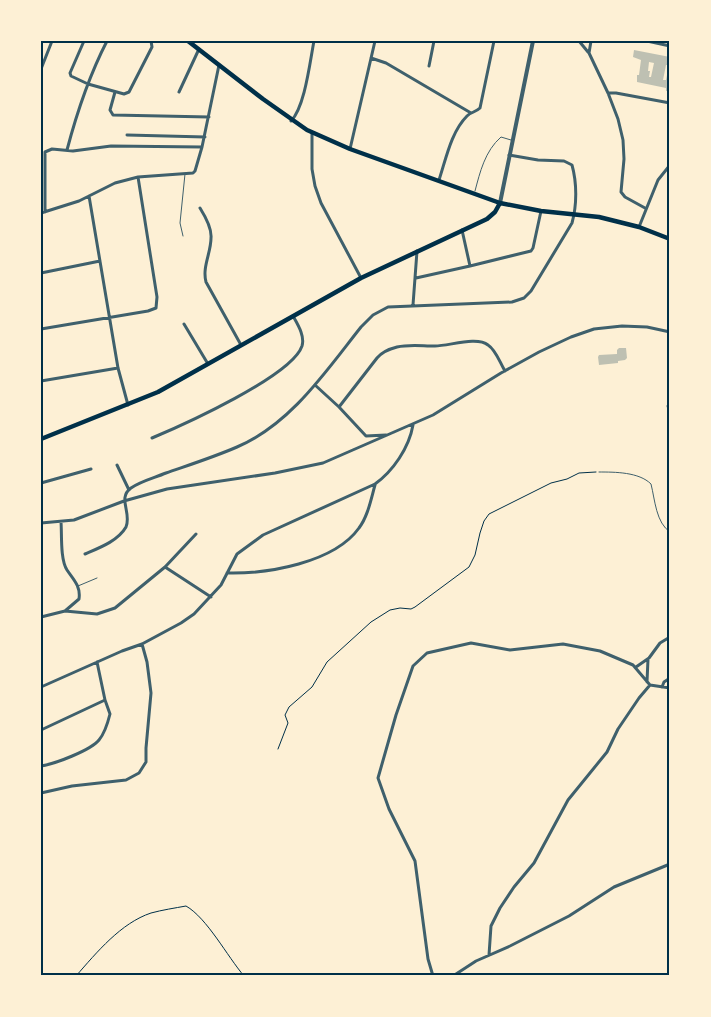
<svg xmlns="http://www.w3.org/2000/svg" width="711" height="1017" font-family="'PT Sans',sans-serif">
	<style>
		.building { fill: #bec0b2; fill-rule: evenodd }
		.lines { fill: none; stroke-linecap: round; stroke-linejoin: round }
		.path { stroke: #003049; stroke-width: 1 }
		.service { stroke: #3f606c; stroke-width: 1 }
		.minor { stroke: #3f606c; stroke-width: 3 }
		.tertiary { stroke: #3f606c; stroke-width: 4 }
		.secondary { stroke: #003049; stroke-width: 4.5 }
		.primary { stroke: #003049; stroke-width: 4.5 }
		.neatline { fill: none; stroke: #003049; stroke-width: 2 }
	</style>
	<rect width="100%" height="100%" fill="#fdf0d5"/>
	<path class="building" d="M634 50 670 57V91H666V88L637 82V75H639L641 60 633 57ZM649 62 654 63 651 77H649L650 71H648ZM666 65H669L666 80H663Z
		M619 348H626L627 358 625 360 618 361V363L599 365 598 357 599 355 617 354V350Z"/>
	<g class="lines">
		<path class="path" d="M278 749 288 723 285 715 289 707 312 687 327 662 371 622 390 610 400 608 411 609 415 607 469 567 475 555 480 533 484 521 489 514 551 483 567 479 579 473 596 472
			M76 976C97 952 121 923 151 913 162 910 175 908 186 906 207 918 227 956 244 976"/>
		<path class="service" d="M475 191C480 172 485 151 501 137L511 140
			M183 236 180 223 185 174
			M670 403H668L667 406 670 417
			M599 472C615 472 639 472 651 484 655 500 656 523 670 532
			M78 586 97 578"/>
		<path class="minor" d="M84 41 70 73 71 76 88 84 124 94 129 92 152 47 151 41
			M579 41 588 52
			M591 41 589 53 608 93 618 119 623 140 624 159 621 192 625 197 645 208
			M647 41 670 46
			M371 58 386 63 471 113
			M429 66 434 41
			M41 69 52 41
			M115 92 110 110 113 115 209 117
			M179 92 199 49
			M608 93H616L670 103
			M291 121C305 107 310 61 314 41
			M312 132V169L315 186 321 203 361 278
			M127 135 205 137
			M350 149 375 41
			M67 150C77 112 89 76 107 41
			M439 180C446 159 451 132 467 116 471 112 476 112 480 108L494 41
			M89 196 118 368 128 405
			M200 208C205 216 212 228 211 238 211 253 202 267 206 282L241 345
			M45 212V152L52 149 73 151 111 146 202 147
			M41 213 79 201 115 183 138 177 193 173 195 171 202 147 219 65
			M639 227 658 180 670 165
			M470 266 531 251 533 248 541 211
			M41 273 100 261
			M416 278 470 266 462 230
			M413 305 417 251
			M184 324 208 364
			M41 329 148 311 156 308 157 297 138 177
			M41 381 118 368
			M315 385 339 407 366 436 386 435
			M339 407 377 358C382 352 389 349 397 347 409 344 422 346 435 346 449 346 477 336 488 345 496 350 500 363 505 371
			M152 438C183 425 292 376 302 346 305 336 298 325 293 316
			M117 465 129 490
			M41 483 91 469
			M61 522C62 534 60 559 67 570 73 579 81 586 79 599L65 611
			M41 523 74 520 124 501 167 489 275 473 323 463 433 415 501 373 539 352 571 337 594 329 622 326 647 327 670 332
			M85 554C99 548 118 541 126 527 132 513 117 498 131 488 141 481 154 478 166 473 189 465 214 457 237 447 291 424 326 371 361 327L373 315 388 307 512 302 524 298 531 291 572 223C577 205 577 183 572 165L564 161 538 160 509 155
			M165 567 211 597
			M227 573C267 574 334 563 359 528 368 516 371 499 375 485
			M41 617 65 611 97 614 115 608 165 567 196 534
			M636 667 649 658 660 643 670 637
			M647 682 648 659
			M41 687 122 651 142 644 181 623 194 614 221 585 237 554 263 535 375 484C393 471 409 448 413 425
			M662 687 664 682 670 678
			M41 730 105 700
			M41 766C55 764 91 750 99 740 105 733 108 722 110 714L105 700 97 662
			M41 793 72 786 126 780 139 773 146 762V748L151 693 147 662 142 644
			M489 955 491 926 500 908 514 887 534 863 568 800 607 752 618 729 639 698 650 685
			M433 976 428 959 415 861 389 809 378 778 396 715 413 666 427 653 471 643 510 650 563 644 600 651 633 665 650 685 670 688
			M453 976 476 961 510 946 569 916 614 887 670 864"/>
		<path class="tertiary" d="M500 203 533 41"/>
		<path class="secondary" d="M188 41 263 99 307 130 350 149 500 203"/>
		<path class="primary" d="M41 439 158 392 361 278 487 219 495 212 500 203 541 211 599 217 639 227 670 239"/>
	</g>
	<rect width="711" height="1017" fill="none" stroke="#fdf0d5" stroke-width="85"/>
	<rect x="42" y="42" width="626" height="932" class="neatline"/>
</svg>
